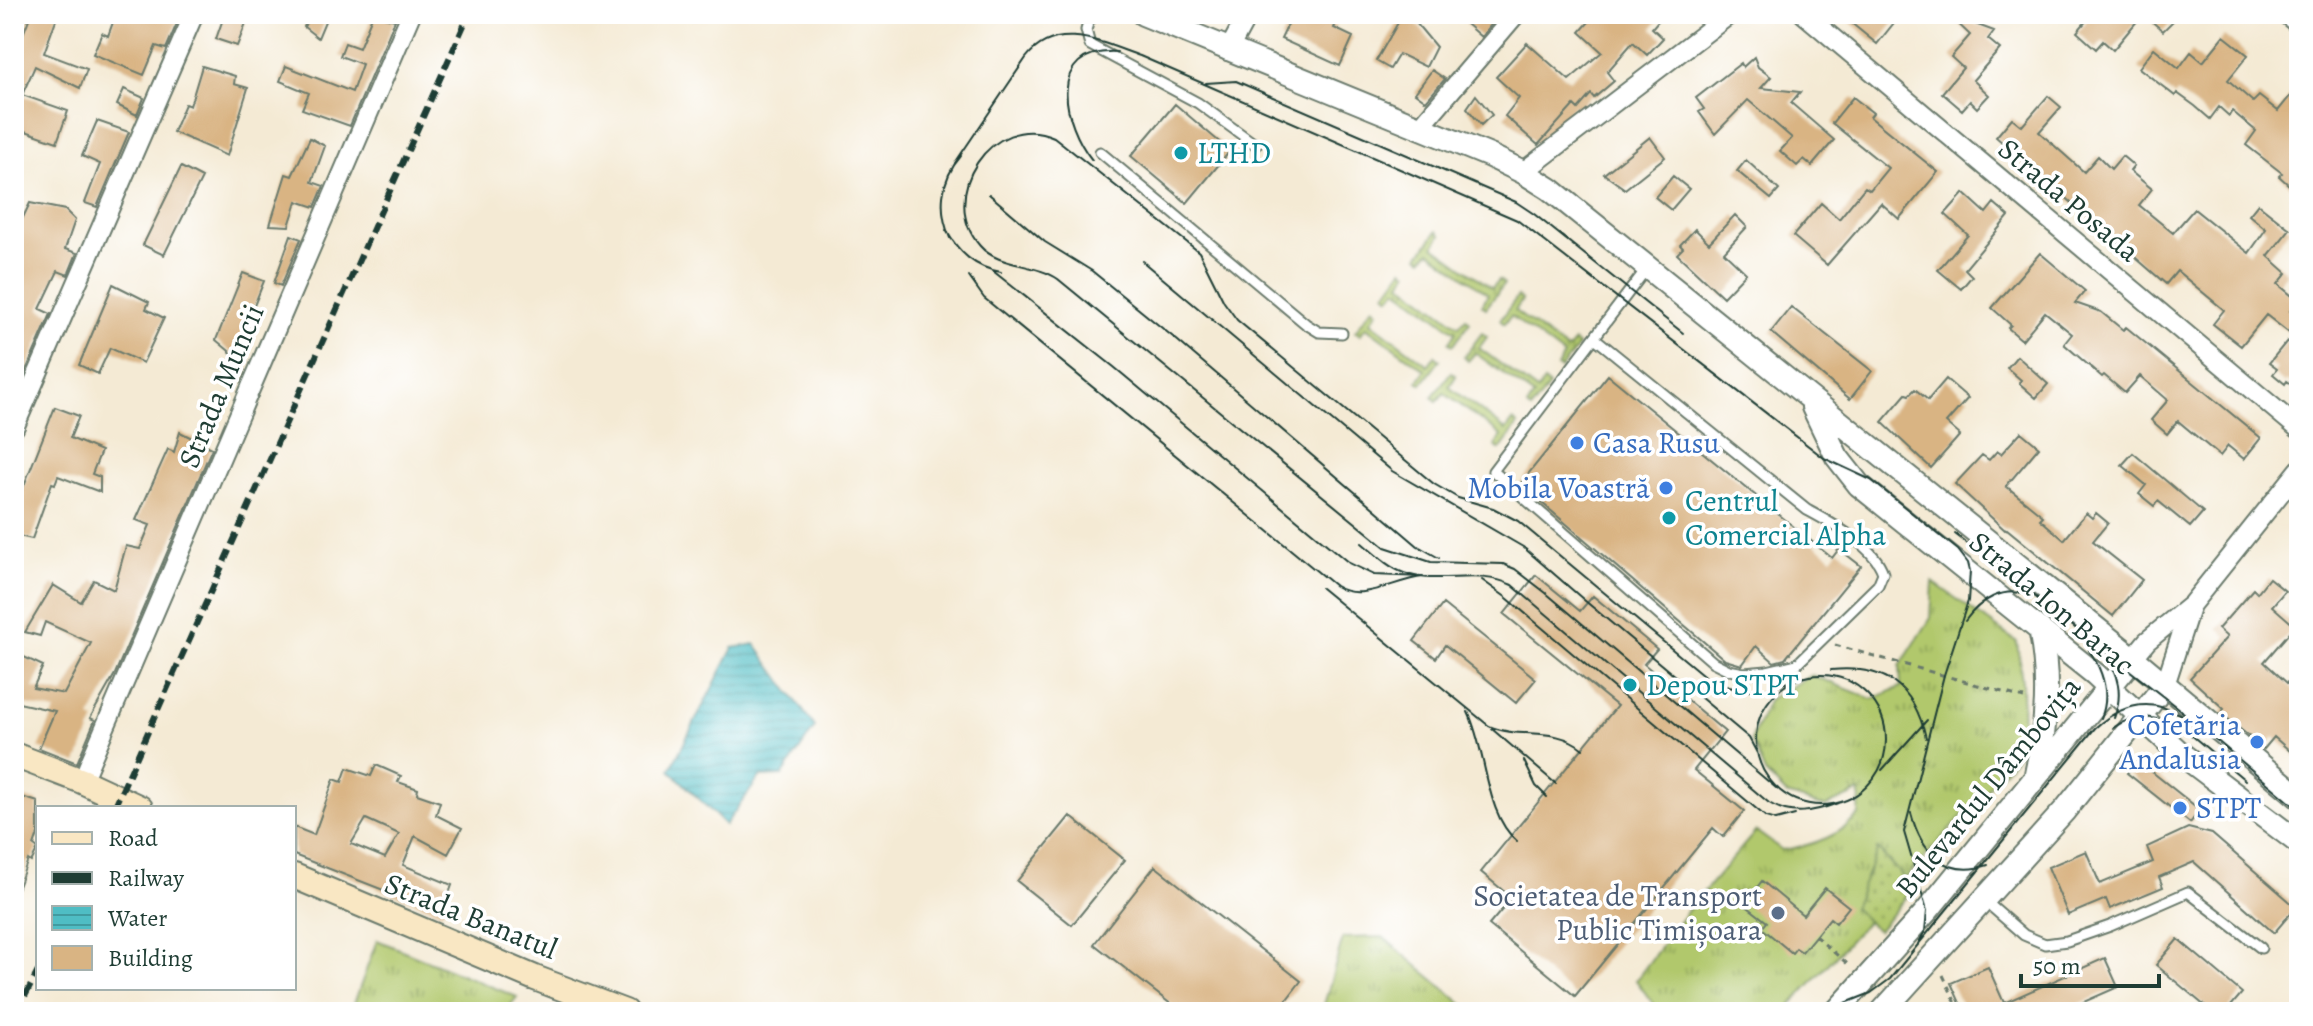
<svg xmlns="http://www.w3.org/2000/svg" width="2313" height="1026" font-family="Alegreya,serif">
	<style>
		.grass { fill: url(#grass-tufts); stroke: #688250; stroke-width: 2 }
		.park { fill: url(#park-dots); stroke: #688250; stroke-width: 2 }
		.water { fill: url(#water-rules); stroke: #377d7c; stroke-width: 2 }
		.building { fill: #d9b483; fill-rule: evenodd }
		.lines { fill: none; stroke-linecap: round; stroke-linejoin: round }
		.service-casing { stroke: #6a7a6c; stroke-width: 13 }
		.minor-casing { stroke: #6a7a6c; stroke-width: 22 }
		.tertiary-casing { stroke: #6a7a6c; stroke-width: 26 }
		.secondary-casing { stroke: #6a7a6c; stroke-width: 28 }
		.path { stroke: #6a7a6c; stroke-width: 3; stroke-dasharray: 6 6; stroke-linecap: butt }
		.service { stroke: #fff; stroke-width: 9 }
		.minor { stroke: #fff; stroke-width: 18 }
		.tertiary { stroke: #fff; stroke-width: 22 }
		.secondary { stroke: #f9e7c3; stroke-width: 24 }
		.tram { stroke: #1f3d34; stroke-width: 2 }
		.rail { stroke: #1f3d34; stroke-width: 6; stroke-dasharray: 12 6; stroke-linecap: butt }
		.culture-dot { fill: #0f9aa8; stroke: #fff; stroke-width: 3 }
		.shop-dot { fill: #3f7fe0; stroke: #fff; stroke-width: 3 }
		.service-dot { fill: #5c6f8a; stroke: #fff; stroke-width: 3 }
		.labels { text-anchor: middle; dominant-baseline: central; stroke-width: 7; stroke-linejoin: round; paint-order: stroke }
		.culture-label { font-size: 30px; fill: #0d838f; stroke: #fff; text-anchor: start }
		.street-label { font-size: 30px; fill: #1f3d34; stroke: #fff }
		.shop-label { font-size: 30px; fill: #366cbe; stroke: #fff; text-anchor: start }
		.service-label { font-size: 30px; fill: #4e5e75; stroke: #fff; text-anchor: end }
	</style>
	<defs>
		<pattern id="grass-tufts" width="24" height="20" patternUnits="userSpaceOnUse" patternTransform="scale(2)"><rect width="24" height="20" fill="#b1c86c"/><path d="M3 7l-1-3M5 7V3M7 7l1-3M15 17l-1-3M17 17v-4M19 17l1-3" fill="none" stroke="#8fa45a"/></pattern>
		<pattern id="park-dots" width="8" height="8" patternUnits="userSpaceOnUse" patternTransform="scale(2)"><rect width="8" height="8" fill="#b1c86c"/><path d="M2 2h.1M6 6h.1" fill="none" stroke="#8fa45a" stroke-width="1.8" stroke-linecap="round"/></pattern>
		<pattern id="water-rules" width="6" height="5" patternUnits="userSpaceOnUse" patternTransform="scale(2)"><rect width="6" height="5" fill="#4fbdc4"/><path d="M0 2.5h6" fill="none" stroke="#419ba0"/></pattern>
	</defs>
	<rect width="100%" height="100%" fill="#fff"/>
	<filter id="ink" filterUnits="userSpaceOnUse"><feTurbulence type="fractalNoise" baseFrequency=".0125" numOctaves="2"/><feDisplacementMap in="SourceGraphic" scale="16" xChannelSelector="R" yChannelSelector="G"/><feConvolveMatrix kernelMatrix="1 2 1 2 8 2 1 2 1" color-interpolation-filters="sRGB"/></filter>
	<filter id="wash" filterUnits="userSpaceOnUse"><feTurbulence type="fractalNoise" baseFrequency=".006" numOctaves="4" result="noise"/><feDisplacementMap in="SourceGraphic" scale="32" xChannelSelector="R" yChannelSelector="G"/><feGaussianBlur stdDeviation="1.8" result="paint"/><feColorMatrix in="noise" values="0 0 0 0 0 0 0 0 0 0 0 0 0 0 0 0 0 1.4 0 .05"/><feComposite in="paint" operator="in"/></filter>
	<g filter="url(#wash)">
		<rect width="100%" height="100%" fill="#f4ead4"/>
		<path class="grass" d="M1437 231 1441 235 1434 246 1492 288 1499 280 1504 284 1486 308 1482 305 1488 294 1430 251 1423 259 1419 256Z
			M1403 269 1408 272 1401 283 1459 326 1466 318 1470 322 1453 345 1449 343 1456 332 1397 289 1390 297 1386 293Z
			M1518 296 1522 300 1515 311 1567 350 1574 342 1578 346 1561 369 1557 367 1564 356 1511 316 1504 324 1500 320Z
			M1373 307 1378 311 1371 322 1428 365 1435 356 1440 360 1422 384 1418 381 1425 370 1366 327 1360 335 1355 331Z
			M1482 333 1487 337 1479 348 1537 391 1544 382 1549 386 1531 410 1527 407 1534 396 1475 353 1468 361 1464 357Z
			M1451 372 1456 376 1449 387 1506 430 1513 421 1518 425 1500 450 1495 446 1502 436 1444 393 1437 401 1432 397Z
			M1933 582 2017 642 2022 682 2023 749 1785 1012H1659L1636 980 1689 909 1756 831 1782 850C1811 846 1839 837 1859 815L1860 792 1825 807 1787 795 1765 773 1751 740 1769 699 1812 675 1872 699 1901 687 1900 666 1931 618Z
			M1383 937 1472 1012H1322L1343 938Z
			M377 940 517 997 505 1012H351Z"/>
		<path class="park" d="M1878 849 1913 888 1878 931 1853 908Z"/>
		<path class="water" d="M755 644 815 727 782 776 760 777 725 825 670 770 733 648Z"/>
		<g id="blocks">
			<path class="building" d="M31 14H58L44 53 87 69 80 88 35 66 22 95 68 111 57 142 14 127V40L20 42Z
				M116 14H181L166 49 156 46 144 75 93 54 102 33 108 36Z
				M310 14H328L318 38 304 27Z
				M373 14 395 20 350 126 302 109 309 93 280 81 286 66 352 92 362 64 340 56 345 43 359 48Z
				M1315 14H1340L1334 28 1353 37 1340 66 1281 39 1292 16 1310 24Z
				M1403 14H1425L1416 23 1436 47 1426 67 1399 54 1390 69 1376 61Z
				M1475 14H1500L1481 37 1466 24Z
				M1596 14H1664L1652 28 1663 38 1647 55 1633 42 1607 72 1614 81 1594 98 1591 94 1578 109 1574 105 1538 145 1505 116 1519 98 1496 77 1527 43 1569 80 1602 52 1580 32Z
				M1858 14H1901L1877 44 1850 22Z
				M1948 14 1994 31 1988 39 2000 49 1973 80 1989 95 1977 108 1970 101 1962 110 1942 93 1963 68 1951 57 1970 35Z
				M2092 14H2180L2163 31 2143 14 2113 50 2103 41 2096 49 2077 32Z
				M224 16 246 23 237 46 216 39Z
				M2224 36 2248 55 2228 80 2253 102 2259 96 2278 111 2299 85V175L2290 186 2279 176 2282 173 2246 145 2256 131 2232 111 2229 116 2219 107 2210 119 2195 106 2177 93 2175 96 2139 68 2154 48 2179 68 2191 52 2203 62Z
				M1754 57 1758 67 1771 77 1761 88 1800 92 1791 103 1834 140 1812 166 1804 159 1797 166 1780 151 1792 138 1748 100 1715 134 1699 112 1704 109 1696 98 1741 63 1743 67Z
				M202 66 235 76 234 84 248 88 227 156 173 132 185 104 190 106Z
				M1432 70 1445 79 1426 101 1415 93Z
				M124 89 144 98 137 115 117 105Z
				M1476 95 1492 115 1481 125 1467 108Z
				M2048 96 2061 107 2039 132 2084 172 2098 156 2111 169 2122 156 2134 166 2130 171 2152 189 2139 205 2173 233 2194 209 2249 253 2266 229 2249 215 2258 204 2290 229 2268 256 2287 273 2278 284 2298 301 2290 311 2299 319 2288 332 2266 315 2241 346 2213 324 2224 310 2177 271 2166 284 1996 137 2012 118 2022 126Z
				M1853 97 1873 113 1870 117 1938 172 1899 219 1881 203 1827 265 1793 236 1821 203 1839 219 1865 187 1870 190 1888 168 1832 123Z
				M1175 104 1230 151 1187 203 1131 156Z
				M97 121 129 132 97 207 85 203 100 164 82 156Z
				M1650 137 1665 157 1625 189 1604 174Z
				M310 138 325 146 312 182 324 186 315 207 297 201 289 226 270 225 286 174 292 176Z
				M1746 160 1779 190 1771 199 1737 171Z
				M181 167 202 178 164 255 143 245Z
				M1673 176 1689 189 1671 210 1655 197Z
				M1964 193 1986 213 1994 203 2009 216 1965 269 1972 276 1961 289 1938 270 1968 235 1945 214Z
				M30 203 65 210 75 220 65 249 77 253 68 275 58 271 40 309 51 314 24 375 14 370V335L21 319 14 316V236Z
				M1735 215 1747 227 1724 252 1746 273 1723 297 1677 254 1683 248 1680 245 1695 229 1709 243Z
				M291 235 301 239 281 286 274 283Z
				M2040 253 2085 291 2075 303 2101 312 2123 330 2126 327 2261 438 2244 459 2228 446 2220 456 2178 421 2167 434 2151 420 2168 400 2140 376 2125 393 2104 375 2102 377 2064 344 2072 334 2045 312 2022 340 2008 328 2011 325 1992 308Z
				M243 273 264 281 234 355 216 340Z
				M113 284 149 302 146 309 164 318 143 363 110 348 98 374 79 365Z
				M1791 307 1872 371 1850 399 1771 332Z
				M2287 341 2299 351V390L2287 381 2285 384 2273 374 2277 369 2269 363Z
				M2017 356 2048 384 2036 398 2019 383 2021 380 2007 368Z
				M1608 375 1832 558 1839 549 1861 566 1785 659 1774 662 1756 646 1742 665 1725 660 1520 484Z
				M1946 379 1968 398 1946 423 1960 435 1931 468 1882 422 1906 394 1909 395 1915 389 1928 400Z
				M55 407 79 416 70 438 101 451 92 474 100 477V492L58 476 55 484 52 483 32 539 14 535V511Z
				M180 432 212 448 115 674 90 718 95 720 77 763 39 748 55 711 14 702V673L22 656 43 666 33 688 64 694 91 643 45 622 40 636 25 632 53 585 81 602 94 580 114 590 126 546 140 549 150 525 136 520 168 449 174 452Z
				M2021 432 2039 447 2006 486 2043 516 2040 519 2064 540 2086 513 2092 518 2096 513 2108 523 2093 541 2142 580 2113 616 2007 529 2005 530 1955 484 1982 455 1989 460 1997 451 2001 454Z
				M2133 453 2203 512 2190 527 2158 501 2154 506 2139 494 2146 485 2122 465Z
				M1536 575 1580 611 1593 596 1657 649 1644 664 1725 732 1694 770 1744 811 1723 837 1713 828 1575 996 1489 925 1512 898 1481 872 1617 706 1504 614Z
				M2269 578 2285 591 2272 606 2295 626 2264 662 2299 694V759L2274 737 2264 749 2221 713 2224 709 2190 678 2227 637 2218 629 2253 589 2257 593Z
				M1443 604 1536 679 1516 703 1445 645 1436 658 1414 641Z
				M2137 760 2200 810 2190 823 2127 773Z
				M376 765 401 776 398 782 418 789 417 794 440 802 436 815 462 828 448 854 415 836 403 865 452 885 442 913 294 855V827L314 835 334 779 342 782 347 768 371 776ZM366 819 399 834 385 858 351 844Z
				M19 796 38 802V834L34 846 38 849 31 862 28 860 16 892 14 807Z
				M1070 816 1125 860 1072 925 1017 881Z
				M2188 828 2212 834 2296 907 2274 933 2194 862 2159 877 2163 887 2110 909 2106 899 2068 915 2048 867 2086 851 2100 884 2153 862 2147 847Z
				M1155 866 1301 981 1277 1012H1181L1094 944Z
				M1762 881 1803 915 1825 888 1849 907 1836 923 1830 918 1802 952 1796 948 1792 953 1762 928 1767 922 1744 904Z
				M2178 939 2242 993 2226 1012H2212L2156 965Z
				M2105 958 2118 987 2061 1012H1964L1951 983 1988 967 2004 1003Z"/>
		</g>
	</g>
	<g filter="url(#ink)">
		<use href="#blocks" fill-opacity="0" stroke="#6a7a6c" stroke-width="2"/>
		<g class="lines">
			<defs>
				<path id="service" d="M1091 14 1086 30 1090 45 1198 103 1256 145
					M1100 152 1306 324 1319 332 1342 333
					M1596 339 1807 510C1831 523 1875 546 1883 573L1878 585 1797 664 1767 671 1744 673 1729 670 1713 662 1493 471 1647 268
					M1984 900 2024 935 2045 944 2067 941 2110 926 2188 892 2261 948"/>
				<path id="minor" d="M1804 14 2299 429
					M2286 14 2299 25
					M1228 51 1248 14
					M1419 128 1516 14
					M1523 172 1730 14
					M14 428 194 14
					M2133 658 2147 641 2191 605 2299 470
					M2165 685 2190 608
					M82 781 411 14"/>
				<path id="tertiary" d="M1143 14 1490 156 1523 172 1550 189 2133 658 2299 797
					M1813 407 1837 457 1859 485 2095 674 2180 753 2299 843
					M2036 774C2047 724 2050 678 2040 629
					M1836 1012 1927 911 2133 658
					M1882 1012 2065 810 2165 685"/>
				<path id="secondary" d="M14 755 82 781 140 808
					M294 876 535 978 625 1012"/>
			</defs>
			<use href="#service" class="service-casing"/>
			<use href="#minor" class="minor-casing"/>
			<use href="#tertiary" class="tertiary-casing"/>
			<use href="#secondary" class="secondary-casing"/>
			<path class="path" d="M1835 645 2024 698
				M1815 936 1850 966
				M1943 975 1960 1012"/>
			<use href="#service" class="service"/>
			<use href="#minor" class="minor"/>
			<use href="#tertiary" class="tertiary"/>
			<use href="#secondary" class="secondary"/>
			<path class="tram" d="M1206 83 1236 81 1516 202 1534 214 1683 333
				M1092 160C1063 124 1045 48 1117 52
				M955 163 1026 58C1056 19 1103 43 1140 56L1517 220 1824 458 1871 480 1958 550 1968 563 1970 571 1968 601 1944 675 1904 832 1927 911 1925 931 1918 944
				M989 194 1045 242 1092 271 1178 341 1418 546 1439 558
				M946 230C959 253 975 268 1001 272
				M950 238C938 210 940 180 961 156
				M1142 261 1392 471 1523 547 1584 600 1749 738 1757 753
				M969 277 984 298 1335 586C1362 603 1394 580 1423 577L1374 575 1349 563 1114 367 993 271
				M1955 534 2193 720
				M1362 543C1375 554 1388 567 1404 573 1439 586 1476 568 1512 585L1769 803C1792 817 1814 812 1838 803
				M1482 580 1507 598 1766 817 1776 820 1795 815
				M1321 588 1489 726C1520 740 1555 725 1583 749
				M1965 621C1980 600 2003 586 2029 595
				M2089 650C2103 671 2111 694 2101 718
				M2104 655C2119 673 2123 696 2114 718
				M1831 670C1885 665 1914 685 1926 738
				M1756 740a65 65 0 1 1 130 0a65 65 0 1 1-130 0Z
				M1468 712C1487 751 1485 815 1517 841
				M2165 713 2245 780
				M2113 728C2131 715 2150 715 2169 723
				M1492 729 1556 784
				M1524 761 1536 786 1547 797
				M1882 770 1927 720
				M1776 788 1546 593 1515 569 1503 564 1431 562 1385 547 1058 279C1035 263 998 267 980 246 936 196 992 110 1054 137L1199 252 1224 302 1237 320 1434 484 1458 498 1493 508 1518 521 1708 679C1743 696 1759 691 1795 680
				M1911 813C1921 852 1945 879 1988 865
				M1823 1012 1871 993 1890 979 2095 728C2148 680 2188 716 2233 754 2255 773 2277 791 2299 810"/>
			<path class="rail" d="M114 808 469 14
				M17 1012 38 971"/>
		</g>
	</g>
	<g class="culture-dot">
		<circle cx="1181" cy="153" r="8"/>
		<circle cx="1669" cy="518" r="8"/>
		<circle cx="1630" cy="685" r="8"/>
	</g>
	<g class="shop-dot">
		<circle cx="1577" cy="443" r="8"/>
		<circle cx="1666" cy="488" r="8"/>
		<circle cx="2257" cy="742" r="8"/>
		<circle cx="2180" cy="808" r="8"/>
	</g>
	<circle class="service-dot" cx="1778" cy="913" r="8"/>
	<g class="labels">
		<g class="culture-label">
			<text x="1197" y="153">LTHD</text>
			<text x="1685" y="501">Centrul<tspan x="1685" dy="34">Comercial Alpha</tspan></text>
			<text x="1646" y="685">Depou STPT</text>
		</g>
		<g class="street-label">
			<text transform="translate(2069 200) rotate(40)">Strada Posada</text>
			<text transform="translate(221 386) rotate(-67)">Strada Muncii</text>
			<text transform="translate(2052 603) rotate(40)">Strada Ion Barac</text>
			<text transform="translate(1988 787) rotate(-51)">Bulevardul Dâmbovița</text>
			<text transform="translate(471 916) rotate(22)">Strada Banatul</text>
		</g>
		<g class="shop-label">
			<text x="1593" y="443">Casa Rusu</text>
			<text x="1650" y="488" text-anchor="end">Mobila Voastră</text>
			<text x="2241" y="725" text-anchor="end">Cofetăria<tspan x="2241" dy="34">Andalusia</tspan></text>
			<text x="2196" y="808">STPT</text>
		</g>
		<g class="service-label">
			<text x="1762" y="896">Societatea de Transport<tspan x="1762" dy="34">Public Timișoara</tspan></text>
		</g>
	</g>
	<rect width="2313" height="1026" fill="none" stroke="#fff" stroke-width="48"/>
	<rect x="36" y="806" width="260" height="184" fill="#ffffff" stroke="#a5b1ae" stroke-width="2"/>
	<rect x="52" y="832" width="40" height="12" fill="#f9e7c3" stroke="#a5b1ae" stroke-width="2"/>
	<text x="108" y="846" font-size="24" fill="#1f3d34">Road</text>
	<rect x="52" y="872" width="40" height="12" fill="#1f3d34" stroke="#a5b1ae" stroke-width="2"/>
	<text x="108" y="886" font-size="24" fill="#1f3d34">Railway</text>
	<rect x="52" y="906" width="40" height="24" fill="url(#water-rules)" stroke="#a5b1ae" stroke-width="2"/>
	<text x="108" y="926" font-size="24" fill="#1f3d34">Water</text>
	<rect x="52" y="946" width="40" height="24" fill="#d9b483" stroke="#a5b1ae" stroke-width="2"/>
	<text x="108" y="966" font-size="24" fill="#1f3d34">Building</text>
	<path d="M2021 974v12h138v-12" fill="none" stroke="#1f3d34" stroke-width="4"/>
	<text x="2033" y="974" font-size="24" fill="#1f3d34" stroke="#ffffff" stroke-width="6" paint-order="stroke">50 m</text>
</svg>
